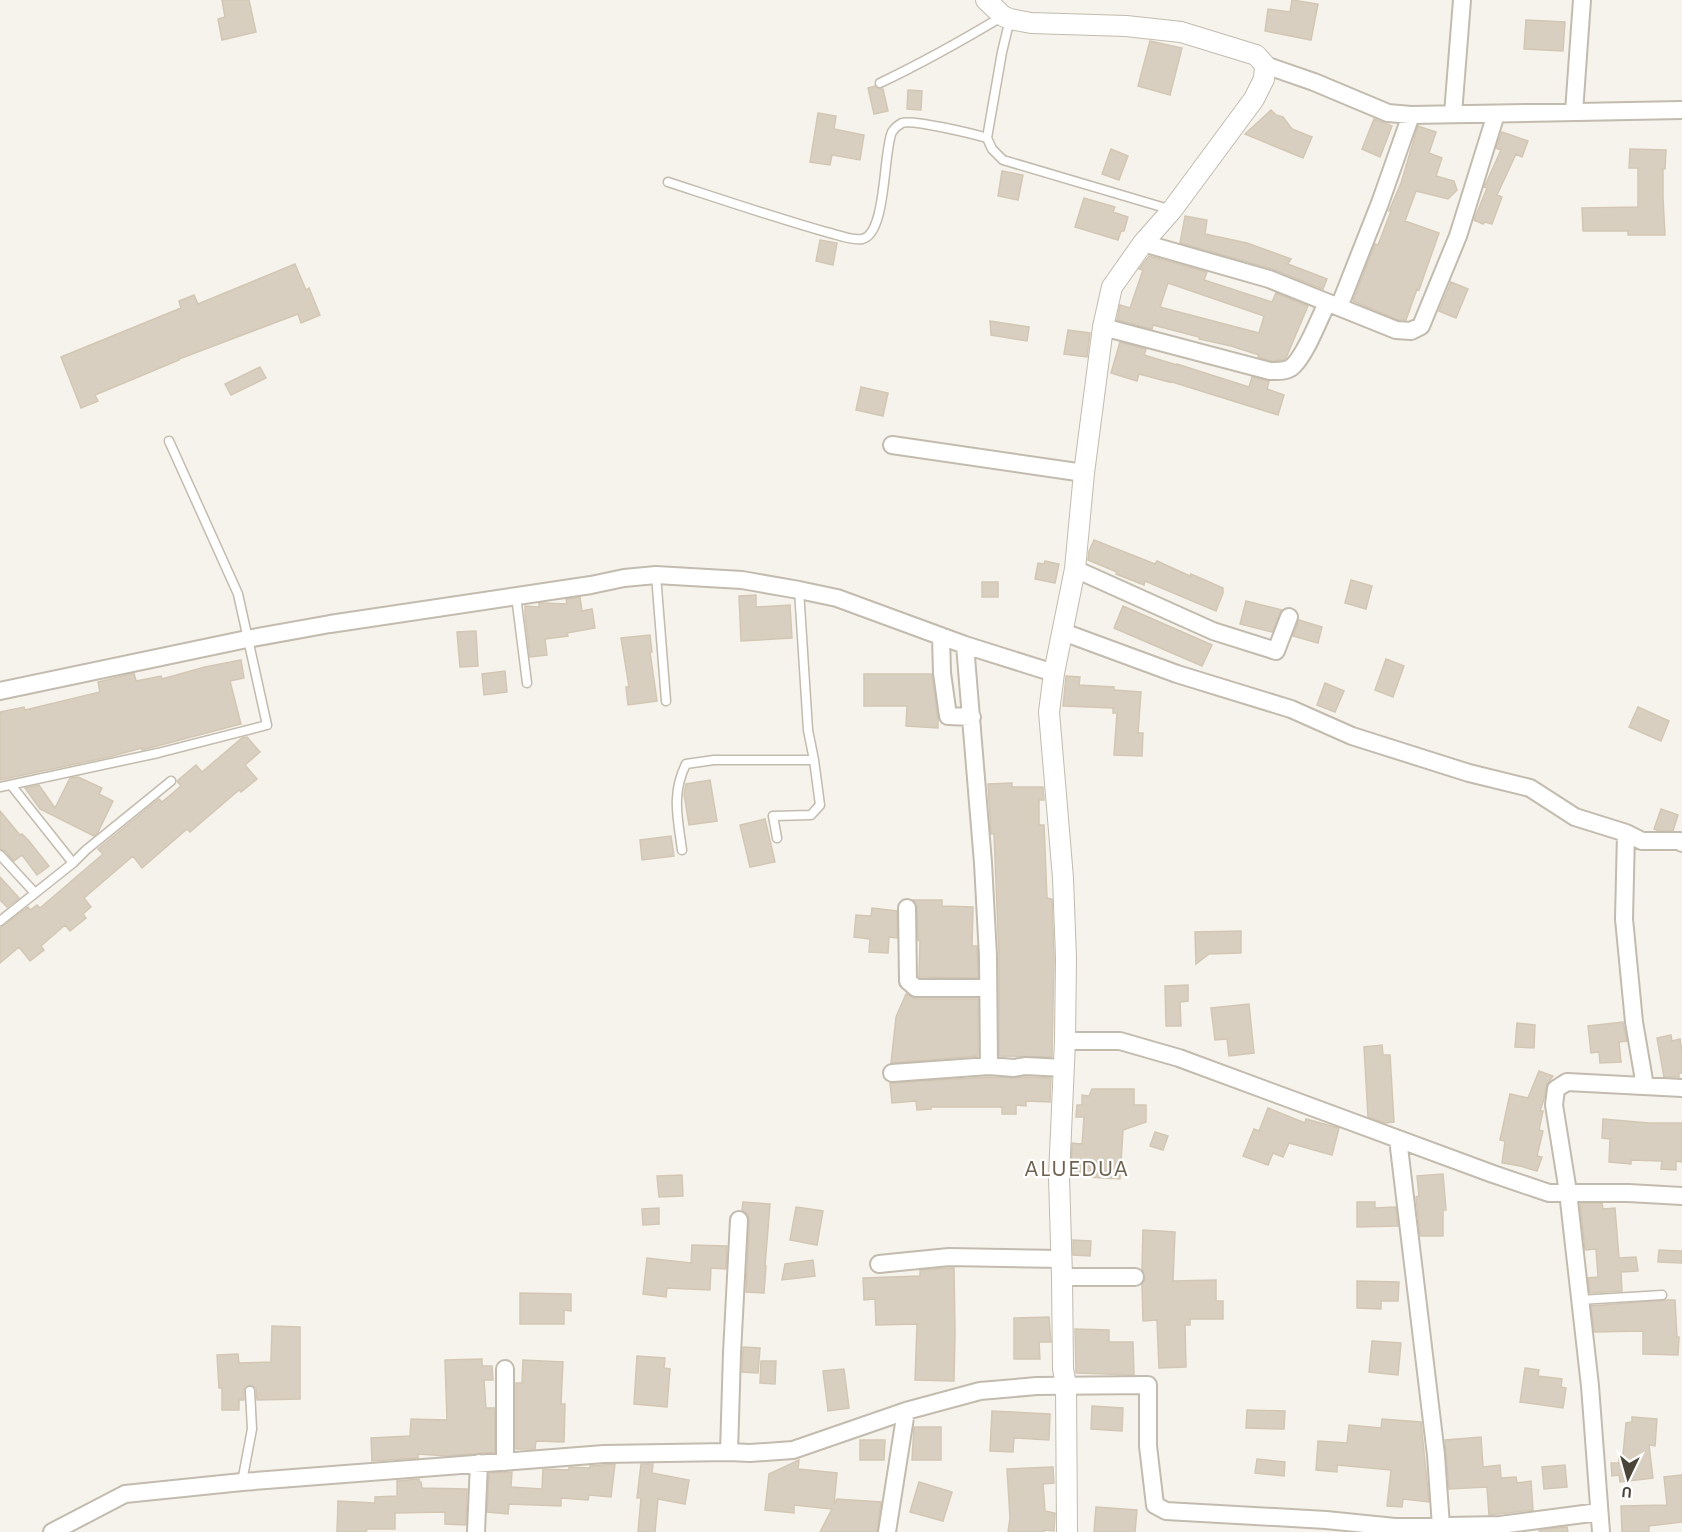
<svg xmlns="http://www.w3.org/2000/svg" width="1682" height="1532" font-family="'Alegreya Sans',sans-serif">
	<style>
		.building { fill: #d8cfc1; stroke: #d3c7b4; stroke-width: 1.5; fill-rule: evenodd }
		.lines { fill: none; stroke-linecap: round; stroke-linejoin: round }
		.service-casing { stroke: #c2bbae; stroke-width: 11 }
		.minor-casing { stroke: #c2bbae; stroke-width: 20 }
		.tertiary-casing { stroke: #c2bbae; stroke-width: 22 }
		.service { stroke: #fff; stroke-width: 8 }
		.minor { stroke: #fff; stroke-width: 16 }
		.tertiary { stroke: #fff; stroke-width: 20 }
		.labels { text-anchor: middle; dominant-baseline: central; stroke-width: 4.5; stroke-linejoin: round; paint-order: stroke }
		.quarter-label { font-size: 24px; letter-spacing: 1.5px; fill: #6e6250; stroke: #fff }
	</style>
	<rect width="100%" height="100%" fill="#f6f3ec"/>
	<path class="building" d="M222 0H249L256 32 222 40 218 19 225 17Z
		M1292 0 1318 4 1311 40 1265 31 1268 9 1290 12Z
		M1526 20 1565 22 1563 51 1524 49Z
		M1150 41 1182 48 1170 95 1138 86Z
		M875 86 879 89H883L888 111 874 114 868 88Z
		M908 90 922 91 921 110 907 109Z
		M1271 110 1276 115 1283 117 1292 129 1312 137 1303 158 1245 134Z
		M818 113 836 116 834 129 864 135 860 160 832 155 830 165 810 162Z
		M1374 119 1392 126 1380 157 1362 149Z
		M1418 126 1436 132 1429 153 1442 158 1436 176 1454 181 1457 190 1448 199 1416 191 1405 221 1439 233 1419 290 1417 289 1406 320H1398L1353 301 1375 244 1378 245 1391 211H1389L1401 183Z
		M1502 132 1528 141 1522 157 1516 154 1497 195 1502 197 1492 224 1485 222 1483 224 1474 220 1487 188 1484 187 1486 183 1501 150 1496 148Z
		M1111 149 1128 156 1119 180 1102 174Z
		M1630 149 1666 150 1665 169H1663V198L1665 235H1628V231H1583L1582 208 1638 207V168H1629Z
		M1002 171 1023 175 1018 200 998 196Z
		M1084 198 1115 207 1113 212 1128 217 1124 231H1121L1118 240 1075 227Z
		M1185 216 1207 220 1205 234 1247 243 1291 259 1288 264 1327 279 1323 289 1272 269 1180 243Z
		M820 240 837 243 833 265 816 261Z
		M1149 256 1207 272 1204 280 1272 302 1276 293 1308 306 1286 358 1283 360 1271 361 1258 357 1259 355 1231 346 1199 339V337L1153 325 1152 329 1117 320 1120 305 1130 308 1143 270 1139 269ZM1168 283 1264 316 1259 333 1160 307Z
		M295 264 306 290 309 288 320 315 301 323 298 314 179 359V360L95 395 98 401 81 408 61 357 181 308 179 301 194 295 198 304Z
		M1451 282 1468 289 1456 318 1439 311Z
		M990 321 1029 327 1027 341 991 335Z
		M1068 330 1090 333 1087 357 1064 354Z
		M1120 342 1146 349 1144 355 1177 365V364L1249 387 1252 377 1269 381 1267 389 1284 395 1278 415 1169 381V382L1139 374 1137 381 1111 373Z
		M260 367 266 378 231 395 225 384Z
		M861 387 888 393 883 416 856 410Z
		M1094 540 1155 564 1157 561 1190 576 1191 574 1223 588V593L1216 611 1145 581 1144 585 1116 574 1117 572 1088 560 1089 551Z
		M1045 561 1059 564 1055 583 1035 579 1038 563 1044 564Z
		M1351 580 1372 586 1366 609 1345 603Z
		M982 582H998V597H982Z
		M756 595V607L790 605 792 638 741 641 739 596Z
		M580 597 582 611 592 609 595 628 567 633 568 636 545 639 547 655 530 657 525 615V606L539 607V603H543L567 604 566 599Z
		M1246 601 1282 610 1272 632 1240 624Z
		M1123 606 1212 645 1202 666 1114 628Z
		M1299 620 1322 627 1318 643 1293 636Z
		M476 631 478 666 460 667 457 632Z
		M650 635 652 652H650L657 701 628 705 626 687H629L621 638Z
		M1386 659 1404 666 1393 697 1375 690Z
		M241 660 244 678 230 681 241 724 142 750V748L109 757 0 780V712L24 707 25 710 100 692 98 682 119 677 134 673 136 681 161 676 162 679 205 667Z
		M505 671 507 692 484 695 482 674Z
		M864 674H932L938 719V728L906 726 907 706H864Z
		M1066 676 1080 677 1079 685 1114 687V690L1141 692 1138 733H1143L1142 756 1114 755 1117 713H1113V708L1063 706Z
		M1325 683 1344 691 1335 712 1317 705Z
		M1638 707 1669 721 1661 741 1629 727Z
		M247 737 260 752 245 765 257 779 241 792 239 790 190 832 187 829 142 868 133 856 84 898 91 907 83 914 86 918 70 931 65 925 41 946 44 950 30 961 19 947 0 963V928L28 907 30 910 37 905 40 908 103 854 98 849 159 799 162 802 181 786 177 781 196 765 202 772 242 738Z
		M78 777 102 788 99 794 113 801 98 832 94 836 40 809 25 788 39 785 55 808 70 778Z
		M710 780 717 821 689 825 684 794 686 784Z
		M1012 783V787H1043L1044 800H1039V825H1044L1047 898 1052 899 1054 958 1052 1057 999 1056V956L994 834H991L988 784Z
		M1661 809 1678 815 1673 831H1659L1654 829Z
		M0 811 20 835 22 834 29 841 49 866 37 875 22 855 14 861 5 851 0 849Z
		M765 819 775 862 750 867 740 825Z
		M671 836 674 856 642 860 640 840Z
		M0 877 19 898 7 907 0 900Z
		M913 900H942V906L973 907 972 946H977L978 978 919 977 920 941 918 940 917 907Z
		M872 908 897 911V938L889 937 888 953 869 952 870 939 854 937 856 915 871 916Z
		M1241 931V953L1209 954 1196 964 1195 932Z
		M1188 985V1001L1180 1002 1181 1026H1166L1165 986Z
		M906 994 916 999H978V1056L891 1063 896 1017Z
		M1249 1004 1254 1053 1229 1056 1227 1039 1215 1040 1211 1008Z
		M1623 1022 1627 1041 1619 1042 1621 1062 1600 1063 1599 1052 1591 1053 1588 1026Z
		M1517 1023 1535 1025 1534 1048 1515 1047Z
		M1671 1035 1672 1041 1680 1039 1682 1052V1073H1679V1077H1664L1657 1038Z
		M1382 1045 1383 1055H1390L1394 1122 1384 1123 1368 1117 1364 1047Z
		M1539 1071 1553 1076 1547 1084 1544 1099 1540 1111H1543L1539 1130 1543 1131 1537 1156 1542 1157 1537 1171 1520 1166 1502 1163 1505 1141 1500 1140 1510 1094 1528 1098Z
		M989 1077 1013 1078 1026 1077 1051 1078 1050 1102 1026 1101V1106L1016 1105V1114H1002V1107H931V1109L917 1110 916 1101 892 1103 890 1083Z
		M1092 1089H1134V1105H1146V1122L1123 1130 1120 1179 1071 1176 1072 1143 1082 1144 1084 1117H1076L1077 1105H1082V1095L1089 1096Z
		M1268 1108 1305 1123 1306 1119 1339 1128 1332 1155 1289 1143 1283 1157 1273 1153 1268 1165 1243 1156 1254 1129 1259 1131Z
		M1603 1119 1649 1123H1682V1162L1676 1161V1170L1661 1169 1662 1161 1631 1160V1164L1609 1162 1610 1139 1602 1138Z
		M1155 1132 1168 1136 1163 1150 1150 1146Z
		M1443 1174 1446 1210H1443V1236H1420L1416 1197 1419 1196 1417 1176Z
		M682 1175 683 1196 659 1197 657 1176Z
		M743 1202 770 1204 765 1266H766L764 1293 746 1292 749 1221 748 1215 742 1210Z
		M1357 1202H1375V1208L1396 1207 1398 1226 1357 1227Z
		M1580 1203H1602L1603 1209 1615 1208 1619 1258 1636 1257 1638 1271 1621 1272 1622 1291 1590 1293 1588 1278 1598 1277 1596 1249 1585 1250Z
		M796 1207 823 1211 817 1245 790 1240Z
		M659 1208V1224L643 1225 642 1209Z
		M1143 1230 1175 1232 1173 1281 1216 1280V1301H1223V1319H1190V1325H1185L1186 1367 1159 1368 1157 1320 1143 1321 1142 1284 1145 1278 1142 1269Z
		M1073 1240 1091 1241 1090 1256 1073 1255Z
		M692 1245 727 1246 726 1269 711 1268 710 1290 667 1288 666 1297 643 1294 647 1258 691 1263Z
		M1659 1250 1682 1251V1263L1658 1262Z
		M813 1260 815 1276 782 1280 785 1264Z
		M949 1268H954L955 1333 954 1381 915 1380 917 1324 876 1325 875 1299 864 1300 863 1278 920 1276V1270Z
		M1357 1281 1399 1282 1398 1301H1381V1309L1357 1308Z
		M520 1293 571 1294V1311L564 1310V1324H520Z
		M1666 1300H1675L1677 1337H1679L1678 1355 1643 1354V1331L1594 1332 1591 1306Z
		M1049 1317 1051 1342H1039L1040 1359H1014V1318Z
		M272 1326 300 1327V1399L257 1400 256 1388 249 1385 244 1389V1400H239V1410H222V1388H219L217 1355 238 1354 239 1363 271 1362Z
		M1075 1329 1109 1330V1342H1133L1134 1375 1076 1373Z
		M1372 1341 1401 1343 1398 1375 1369 1372Z
		M743 1347 760 1348 758 1373 742 1372Z
		M637 1356 665 1358 664 1368 670 1369 667 1407 634 1404Z
		M482 1359V1366H492L493 1380H484L486 1408H495V1452L447 1456 418 1454V1458L372 1461 371 1438 410 1436 411 1419 447 1420 445 1360Z
		M523 1360 563 1362 561 1404H565L564 1442 536 1441 535 1449H516V1383H522Z
		M761 1361H776L775 1384 760 1383Z
		M1525 1368 1539 1370 1538 1376 1562 1379 1561 1387 1566 1388 1563 1408 1520 1402Z
		M844 1369 849 1408 828 1411 823 1371Z
		M1092 1406 1123 1408 1122 1431 1091 1429Z
		M1247 1410 1285 1411 1284 1429 1246 1428Z
		M992 1411 1050 1414 1049 1440 1014 1438 1013 1452 990 1451Z
		M1632 1417 1657 1419 1655 1446 1649 1445 1653 1478 1620 1482 1619 1475 1612 1476 1611 1463H1619V1456L1623 1455 1626 1423 1632 1422Z
		M1382 1419 1421 1422 1429 1502 1403 1499 1402 1507 1387 1506 1391 1470 1337 1465V1472L1316 1470 1318 1441 1347 1443 1349 1425 1381 1428Z
		M914 1427H941V1460H912Z
		M1481 1437 1483 1467 1500 1465 1501 1478 1516 1477 1517 1483 1531 1481 1533 1510 1489 1515 1487 1487 1449 1489 1445 1440Z
		M860 1440H885L884 1460H860Z
		M1257 1459 1285 1462 1284 1476 1255 1473Z
		M799 1460 798 1469 837 1473 834 1504 837 1499 881 1502 877 1532H820L832 1509 794 1505V1513L765 1510 769 1474Z
		M615 1464 611 1497 589 1495 588 1500 561 1498V1506L509 1504 508 1514 487 1512 489 1473 512 1472 511 1487 542 1489 543 1469 569 1470V1467L590 1468V1466Z
		M641 1464H653L652 1473 689 1480 685 1504 658 1499 655 1532H638L641 1498H637Z
		M1565 1465 1567 1487 1544 1489 1542 1467Z
		M1053 1467 1054 1483 1043 1484 1045 1511 1055 1513 1054 1531 1045 1530 1044 1532H1008L1010 1518 1007 1469Z
		M1682 1475V1522L1649 1526V1532H1622L1621 1506 1667 1505 1664 1477Z
		M419 1479V1482H421L422 1488 467 1489 466 1525 445 1524V1512L395 1513V1529H367L366 1532H337L338 1501 375 1503V1497L397 1496V1481Z
		M919 1482 952 1492 943 1521 910 1512Z
		M1096 1507 1137 1510 1135 1532H1094Z
		M1567 1527 1568 1532H1540L1539 1530Z"/>
	<g class="lines">
		<defs>
			<path id="service" d="M880 83C922 63 963 40 1003 16
				M987 138 992 149 1003 160 1172 210
				M668 182C720 199 773 217 826 232 836 234 851 241 862 239 887 234 883 151 892 132 894 129 898 125 902 123 912 119 974 134 987 138L1002 52 1010 19
				M656 575 666 701
				M516 596 527 683
				M11 785 73 863
				M0 787 158 753 267 725 238 594 169 441
				M777 838 773 816 811 815 820 805 814 760
				M682 850C678 819 671 794 686 764L714 760H814L808 730 799 590
				M0 855 35 893
				M0 921 73 863 86 850 171 781
				M1580 1300 1662 1295
				M242 1482 252 1429 250 1391"/>
			<path id="minor" d="M1265 65 1314 82 1388 113 1411 115 1682 110
				M1574 112 1582 0
				M1453 114 1462 0
				M1143 243 1269 279 1396 330 1411 331 1421 326 1458 236 1496 114
				M1339 307 1380 203 1411 115
				M1103 327 1270 371C1278 371 1287 372 1293 366 1306 354 1319 319 1327 303
				M892 445 1084 473
				M1075 569 1213 631 1276 651 1289 617
				M1063 632 1177 674 1291 709 1352 736 1469 773 1530 788 1575 817 1626 833 1642 841H1680L1682 843
				M941 636 942 673 948 716 972 717
				M965 645 983 863 988 956 989 1066 1014 1068 1025 1066 1064 1068
				M0 691 247 639 330 624 591 585 624 578 656 575 742 580 799 590 837 598 965 645 1054 673
				M1626 833 1624 919 1634 1022 1645 1086
				M907 908 908 981 916 988H988
				M1065 1041H1120L1179 1058 1493 1174 1549 1193H1628L1682 1196
				M892 1073 989 1066
				M1398 1139 1436 1455 1441 1526
				M879 1264 949 1257 1061 1259
				M1062 1277H1135
				M505 1369V1462
				M729 1452 732 1353 739 1220
				M52 1532 125 1494 242 1482 604 1454 729 1452 750 1453 793 1450 906 1411 980 1391 1037 1386 1148 1385V1446L1155 1505 1166 1511 1326 1520 1395 1527 1500 1525 1599 1512
				M476 1532 479 1463
				M887 1532 906 1411
				M1601 1532 1590 1386 1568 1192 1554 1105 1556 1089 1567 1082 1682 1088"/>
			<path id="tertiary" d="M986 0 1003 16 1010 19 1031 23 1126 26 1181 32 1256 55 1265 65 1264 79 1254 99 1172 210 1143 243 1112 287 1103 327 1084 473 1075 569 1054 673 1049 712 1063 878 1066 958 1065 1041 1059 1177 1062 1277 1063 1369 1066 1385 1067 1532"/>
		</defs>
		<use href="#service" class="service-casing"/>
		<use href="#minor" class="minor-casing"/>
		<use href="#tertiary" class="tertiary-casing"/>
		<use href="#service" class="service"/>
		<use href="#minor" class="minor"/>
		<use href="#tertiary" class="tertiary"/>
	</g>
	<g class="labels">
		<g class="quarter-label">
			<text x="1077" y="1169">ALUEDUA</text>
		</g>
	</g>
	<g transform="translate(1628 1478) rotate(185)" stroke="#ffffff" stroke-width="4.5" paint-order="stroke">
	<path d="M0-4.5L10 22L0 15L-10 22Z" fill="#4b4439"/>
	<text y="-9" font-size="16" font-weight="bold" text-anchor="middle" fill="#4b4439">U</text>
	</g>
</svg>
